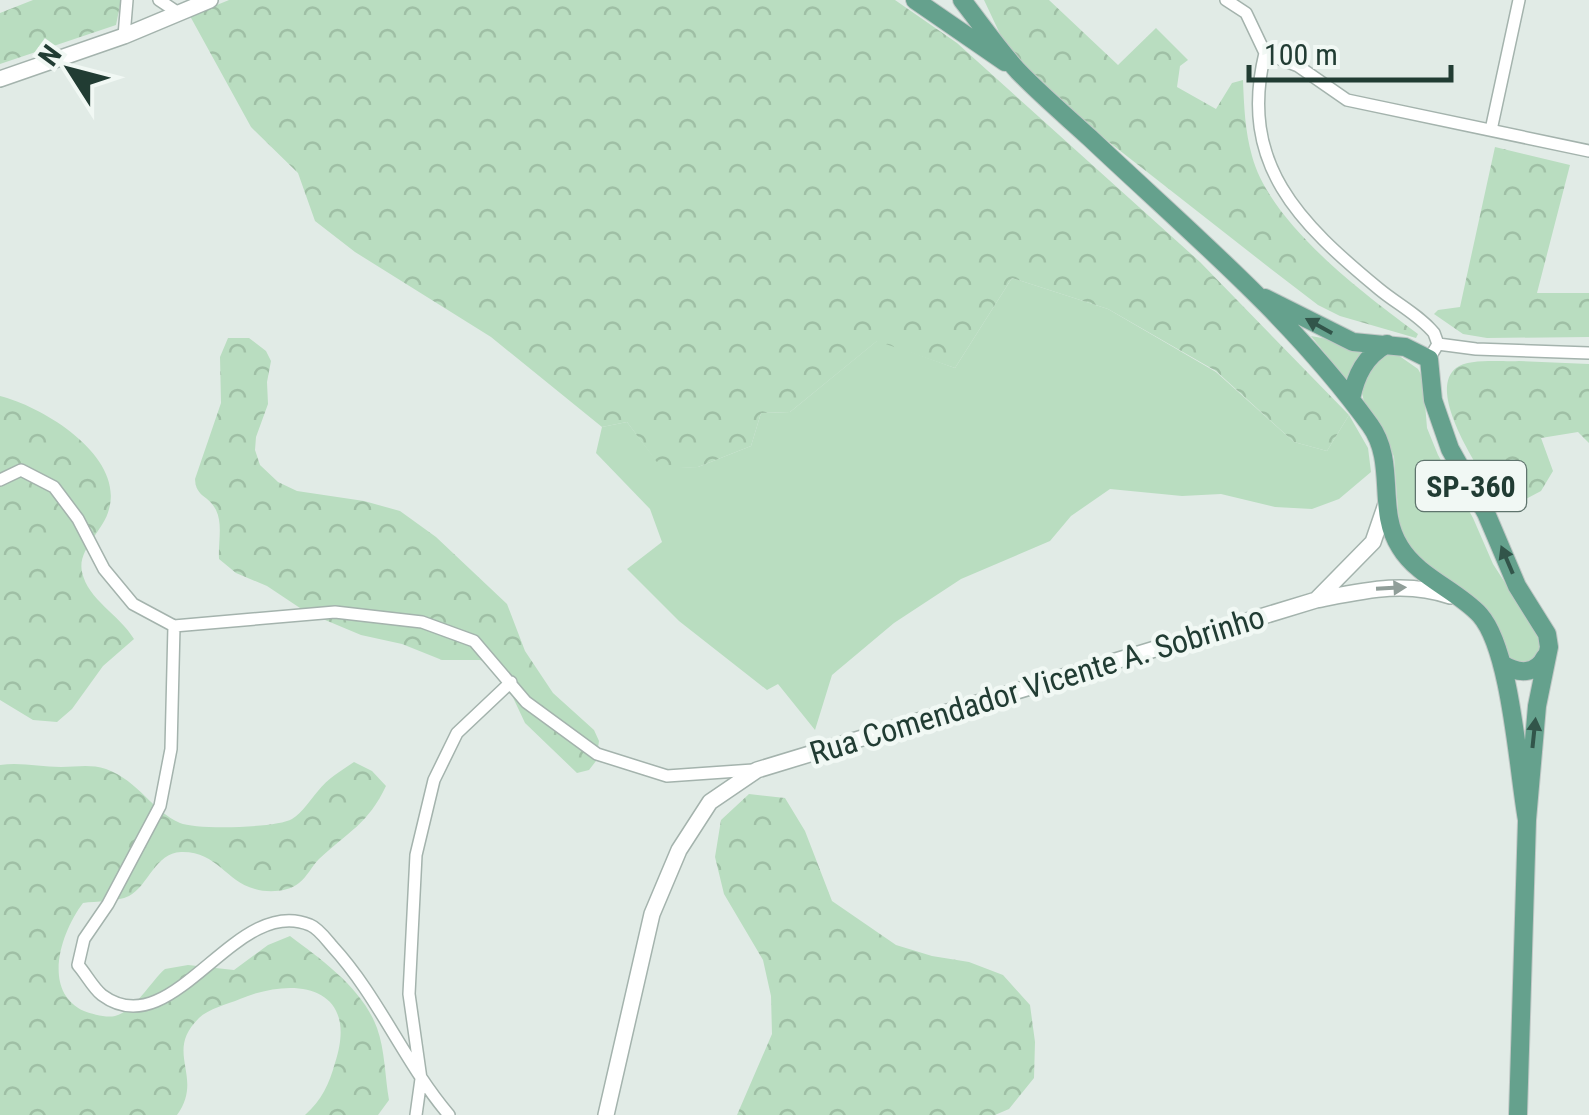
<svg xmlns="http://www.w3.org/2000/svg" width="1589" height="1115" font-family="'Roboto Condensed',sans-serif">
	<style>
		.grass { fill: #b9ddc0 }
		.forest { fill: url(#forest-crowns) }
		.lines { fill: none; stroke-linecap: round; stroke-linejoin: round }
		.minor-casing { stroke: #a4b3ad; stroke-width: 14 }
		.tertiary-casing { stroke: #a4b3ad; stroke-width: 18 }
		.primary-casing { stroke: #c1c8c6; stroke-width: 20 }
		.minor { stroke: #fff; stroke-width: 11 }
		.tertiary { stroke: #fff; stroke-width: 15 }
		.primary { stroke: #65a18d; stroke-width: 18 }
		.oneway { fill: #32554a }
		.oneway2 { fill: #909e99 }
		.labels { text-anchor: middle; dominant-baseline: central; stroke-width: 9; stroke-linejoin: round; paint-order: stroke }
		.shield { fill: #f1f8f4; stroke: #5f746d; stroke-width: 2.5 }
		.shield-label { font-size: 30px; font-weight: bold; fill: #213c33 }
		.street-label { font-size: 32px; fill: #213c33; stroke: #f1f8f4 }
	</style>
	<defs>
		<pattern id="forest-crowns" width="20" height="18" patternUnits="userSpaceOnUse" patternTransform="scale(2.5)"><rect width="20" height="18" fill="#b9ddc0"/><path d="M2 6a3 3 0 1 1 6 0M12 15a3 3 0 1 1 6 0" fill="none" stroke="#9fbfa5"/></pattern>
	</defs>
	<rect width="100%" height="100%" fill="#e1ebe6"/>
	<path class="grass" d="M1012 278 1108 309 1216 372 1294 442 1327 451 1349 415 1368 448 1371 472 1339 499 1312 509 1275 507 1221 494 1182 496 1110 489 1071 516 1050 541 961 579 894 623 832 675 815 730 778 684 767 690 679 621 627 569 662 542 650 509 596 453 602 427 627 422 662 468 698 467 751 446 761 413 790 412 878 340 955 368Z
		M1311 336 1370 347 1349 383Z
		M1386 355H1398L1418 369 1423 378 1427 428 1438 455 1473 518 1493 564 1540 637V653L1528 665 1511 661 1410 551 1399 524 1394 457 1387 439 1365 406 1362 393V379L1376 359Z"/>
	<path class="forest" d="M33 0H121L116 25 0 64V13Z
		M229 0H895L957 43 1200 262 1349 415 1327 451 1294 442 1216 371 1108 309 1012 278 955 368 877 341 790 412 761 413 751 446 698 467 662 469 627 422 602 427 491 337 355 252 315 221 298 173 251 127 190 16Z
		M984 0H1049L1118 65 1156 28 1188 60 1180 66 1177 87 1216 109 1232 83 1243 80C1244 106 1245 131 1252 156 1270 224 1364 294 1418 334L1416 338 1340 316 1318 305 1271 269 1017 70Z
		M1495 147 1570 165 1537 293H1589V337L1487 338 1463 334 1434 314 1438 310 1460 307Z
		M228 338H249L266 351 271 361 267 382 268 404 256 437 255 450 260 465 278 482 297 491 364 501 400 511 436 537 507 604 525 651 553 693 594 730 599 741 596 761 589 770 577 773 525 723 509 689 491 664 480 660H442L402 644 361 635 306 612 267 586 236 573 219 559C218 543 223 524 216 510 209 495 196 498 195 479L221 403 220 357Z
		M1519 361 1589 364V443L1578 432 1541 438 1553 471 1541 491 1505 510C1489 484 1423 394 1456 368 1469 358 1502 362 1519 361Z
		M0 396C44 407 124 456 109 509 104 531 77 549 82 572 88 600 119 614 134 639L103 666 72 709 57 722 33 720 0 700Z
		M354 762 372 771 386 786C368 824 348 832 319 859 312 866 307 877 299 883 288 892 268 893 255 889 225 881 217 851 181 852 155 853 149 885 129 896 117 902 96 901 83 903 61 932 41 991 84 1011 92 1014 106 1018 115 1016 135 1011 150 982 165 969L188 965 234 970 268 945 290 936C322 960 363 989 377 1028 385 1050 385 1077 389 1100L378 1115H305C322 1100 329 1084 335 1063 360 987 297 975 240 999 228 1004 208 1009 199 1018 163 1053 205 1076 177 1115H0V765C21 762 40 767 61 767 77 767 90 764 106 769 139 781 152 811 180 823 196 830 277 828 292 819 303 812 310 800 318 791 328 778 341 771 354 762Z
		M749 794 785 798 805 831 832 901 896 945 932 956 969 962 1003 975 1030 1005 1035 1042 1034 1078 1009 1109 995 1115H737L772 1034 771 996 763 960 724 894 715 857 721 820Z"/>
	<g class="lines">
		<defs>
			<path id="minor" d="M159 0 177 12
				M1226 0 1246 13 1265 53
				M124 36 127 0
				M1265 53C1238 164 1299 223 1379 289 1397 304 1419 315 1434 333L1438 344 1429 359
				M1265 53 1298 66 1347 100 1589 151
				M1491 130 1519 0
				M1438 344 1476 349 1589 353
				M0 480 21 470 54 487 78 519 104 569 133 604 174 626 335 612 422 622 474 641 526 702 597 754 667 776 753 770
				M174 626 171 749 160 806 108 904 84 939 78 965C86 974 93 988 102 995 173 1048 235 893 310 925 318 928 326 939 332 946 379 997 404 1062 449 1115
				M416 1115 421 1079 409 994 416 855 434 780 457 733 511 682"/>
			<path id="tertiary" d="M0 79 124 36 210 0
				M1316 600 1373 542 1386 504
				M606 1115 652 914 679 850 710 802 757 770 1316 600C1362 591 1405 580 1450 596"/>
			<path id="primary" d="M915 0 1005 62
				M962 0C980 23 998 49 1018 71 1041 95 1066 116 1090 138 1186 229 1292 317 1370 425 1397 462 1376 510 1400 547 1418 577 1457 590 1480 615 1511 650 1518 770 1527 820
				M1265 298 1353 342 1405 347 1429 359 1433 400 1450 449 1486 513 1517 586 1547 634 1549 647 1537 706 1527 820 1518 1115
				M1351 399C1356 375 1365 356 1387 344
				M1502 664C1518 674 1536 675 1545 657"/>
		</defs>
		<use href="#minor" class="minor-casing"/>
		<use href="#tertiary" class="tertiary-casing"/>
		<use href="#primary" class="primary-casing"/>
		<use href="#minor" class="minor"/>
		<use href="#tertiary" class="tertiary"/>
		<use href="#primary" class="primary"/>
	</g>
	<defs><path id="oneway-solid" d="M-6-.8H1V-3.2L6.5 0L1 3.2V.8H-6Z" transform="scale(2.5)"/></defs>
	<g class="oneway">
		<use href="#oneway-solid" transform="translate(1319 326) rotate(-151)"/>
		<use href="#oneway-solid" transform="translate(1507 560) rotate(-113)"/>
		<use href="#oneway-solid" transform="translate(1534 733) rotate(-84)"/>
	</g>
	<use class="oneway2" href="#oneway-solid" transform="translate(1391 588) rotate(-3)"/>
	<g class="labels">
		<rect class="shield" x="1416" y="461" width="110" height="50" rx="8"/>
		<g class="shield-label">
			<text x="1471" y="486">SP-360</text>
		</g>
		<g class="street-label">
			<text transform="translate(1037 685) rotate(-17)">Rua Comendador Vicente A. Sobrinho</text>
		</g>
	</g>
	<g transform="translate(70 70) rotate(306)" stroke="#f1f8f4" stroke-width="8" paint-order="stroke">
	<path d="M0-8L18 38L0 25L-18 38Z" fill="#213c33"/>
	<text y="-15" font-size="28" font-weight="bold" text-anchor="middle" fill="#213c33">N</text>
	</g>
	<path d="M1249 65v15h202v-15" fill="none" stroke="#213c33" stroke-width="5"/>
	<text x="1264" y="65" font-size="30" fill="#213c33" stroke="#f1f8f4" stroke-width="8" paint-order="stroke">100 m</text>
</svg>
